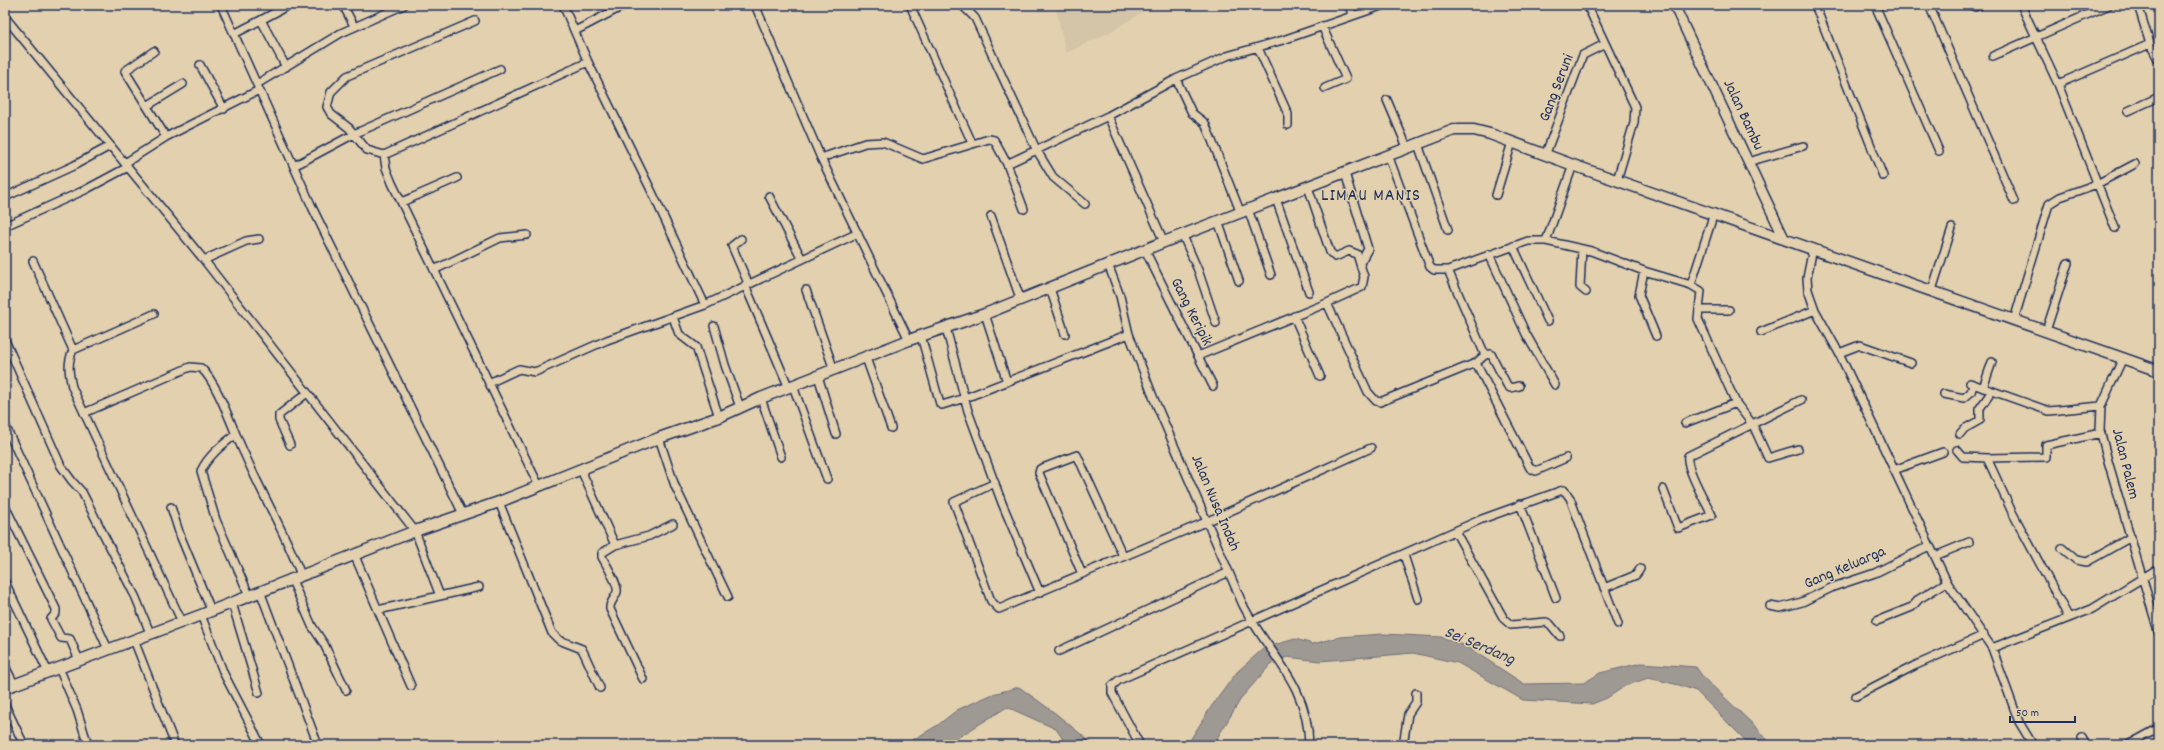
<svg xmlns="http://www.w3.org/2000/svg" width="2164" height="750" font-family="Dekko,sans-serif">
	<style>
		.built { fill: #d4c4a8 }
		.water { fill: #9f9993; stroke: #6a6f7e }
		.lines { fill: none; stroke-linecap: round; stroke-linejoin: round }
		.minor-casing { stroke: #1b2f5e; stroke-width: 10 }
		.tertiary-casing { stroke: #1b2f5e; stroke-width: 12 }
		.secondary-casing { stroke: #1b2f5e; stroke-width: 13 }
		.minor { stroke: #e3d0ae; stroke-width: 7 }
		.tertiary { stroke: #e3d0ae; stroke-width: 9 }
		.secondary { stroke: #e3d0ae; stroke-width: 10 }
		.labels { text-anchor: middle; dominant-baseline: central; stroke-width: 3; stroke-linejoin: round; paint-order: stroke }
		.street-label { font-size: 16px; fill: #1b2f5e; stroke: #e3d0ae }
		.water-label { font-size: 17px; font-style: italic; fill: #2f3f66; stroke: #e3d0ae }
		.quarter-label { font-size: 18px; letter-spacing: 1px; fill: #1b2f5e; stroke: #e3d0ae }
	</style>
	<rect width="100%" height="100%" fill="#e3d0ae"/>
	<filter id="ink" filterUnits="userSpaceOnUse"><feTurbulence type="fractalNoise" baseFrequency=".025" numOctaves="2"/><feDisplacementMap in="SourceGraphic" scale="8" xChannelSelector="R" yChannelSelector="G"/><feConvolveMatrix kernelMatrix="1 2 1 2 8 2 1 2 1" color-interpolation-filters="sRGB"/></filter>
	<g filter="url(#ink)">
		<path class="built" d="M1055 5H1154L1110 32 1066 53Z"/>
		<path class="water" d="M1383 634 1441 637 1466 646 1524 684 1584 683 1600 673 1641 663 1696 667 1703 677 1760 731 1771 745H1750L1696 691 1679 685 1648 678 1625 686 1607 698 1592 704 1523 700 1458 663 1413 653 1320 661 1287 657 1271 664 1242 697 1213 745H1187L1211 707 1237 672 1264 648 1295 639 1313 644 1340 637Z
			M1019 687 1055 713 1094 745H1067L1056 729 1007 707 946 745H904L938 725 957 710 993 694Z"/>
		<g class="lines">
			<defs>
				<path id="minor" d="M221 5 313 209 463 514
					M343 5 354 26
					M563 5 588 62 651 190 705 305
					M755 5 821 158 909 340
					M910 5 972 143
					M962 5 975 18 1036 149 1053 177 1085 204
					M1348 5 1353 15
					M1587 5 1635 107 1634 123 1617 180
					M1815 5 1883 176
					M1875 5 1939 151
					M1929 5 2014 201
					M2021 5 2058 84 2115 228
					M2138 5 2150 44 2159 61
					M1975 7 1980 5
					M5 17 204 260 415 531 440 596
					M1322 26 1346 79 1325 88
					M575 31 625 5
					M234 34 261 20
					M1258 48 1288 114V125
					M154 51 125 71 166 137
					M1993 56 2109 5
					M200 65 224 109
					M286 67 261 20 289 5
					M257 84 341 33 404 5
					M2058 84 2150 44
					M1387 100 1407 147
					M147 106 183 84
					M2128 111 2159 97
					M1108 116 1164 242
					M1418 144 1448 230
					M1546 153 1583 55 1605 44
					M384 155 367 150 349 128 331 114 327 107 331 92 347 76 475 21
					M1388 155 1430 267 1434 270H1448L1528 241H1546L1591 251 1644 271 1691 285 1701 291 1699 310
					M821 158 865 143 883 142 923 159 989 139 994 140 1007 164
					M1748 162 1803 146
					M125 163 166 137 259 90
					M294 166 354 134 500 69
					M1345 173 1368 249 1360 263
					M1496 195 1512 142
					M769 196 802 259
					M5 197 73 166 110 146
					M1276 199 1309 292
					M402 202 457 178
					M1024 209 1007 164 1108 116 1176 79
					M1248 209 1271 275
					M1240 211 1205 123 1192 113 1176 79 1227 56 1283 40 1384 5
					M991 216 1020 298
					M1218 221 1239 281
					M5 226 85 190 128 167
					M1183 236 1198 270 1216 323
					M741 239 732 246 748 283
					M1546 241 1573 165
					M1513 246 1548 321
					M1813 248 1807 278 1808 290 1815 310 1839 353 1947 582 1992 648 2092 609 2159 568
					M1582 249 1580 287 1586 292
					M1145 250 1213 386
					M1489 254 1526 334 1555 385
					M204 260 246 241 259 239
					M33 261 73 350
					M1108 264 1120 296 1129 334 1154 399 1243 605C1269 656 1308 682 1309 745
					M434 270 500 238 527 235
					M1448 270 1485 355
					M1644 271 1639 295 1656 336
					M745 285 789 388
					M1691 285 1714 213
					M1050 288 1065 334
					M806 290 834 370
					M1932 290 1952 228
					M1327 303 1368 392 1376 401 1380 402 1476 363 1485 355 1491 354 1507 385 1510 388 1519 386
					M1729 310H1699L1698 319 1736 403 1753 425 1768 458 1798 449
					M154 314 73 350C67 363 69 374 72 387L182 622
					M985 314 1007 382
					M1294 316 1320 376
					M673 317 679 334 696 347 719 417
					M2014 320 2049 204 2060 197 2097 184 2135 164
					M714 326 725 365 740 407
					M946 328 968 411 1002 503 1040 593
					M2046 331 2068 263
					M1761 332 1815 310
					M921 336 940 404 942 405 965 398 1129 334
					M5 340 61 466 72 481 82 492 136 598 150 633
					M1839 353 1860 345 1911 363
					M1198 356 1327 303 1362 287 1364 277 1357 254 1349 251 1335 257 1330 252 1308 187
					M866 358 891 428
					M2123 358 2101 406 2100 430 2108 461 2159 634
					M1476 363 1530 468 1536 471 1566 458
					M818 376 836 434
					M489 383 519 369 535 372 607 340 705 305 858 233
					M1970 383 2049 411 2101 406
					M793 386 827 479
					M1983 388 1992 362
					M1944 394 1964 398 1971 392 1973 385
					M761 398 781 457
					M84 413 190 367 201 368C218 383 234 433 245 455 263 496 285 533 301 575
					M1685 423 1736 403
					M5 425 108 649
					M1960 434 1964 429 1980 420V408L1992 391
					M235 435C222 445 208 456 201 471L216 520 249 595
					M659 438 675 486 728 597
					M290 445 279 420V415L307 393
					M1957 450 1963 457 1987 458
					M581 470 615 545 649 536 673 524
					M1894 470 1943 452
					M995 483 954 502 991 601 999 609 1208 521 1371 448
					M539 486 392 183 386 168 384 155 588 62
					M1663 489 1678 528 1712 515C1706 503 1685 467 1688 456L1801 400
					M499 502 552 633 559 640 582 649 600 688
					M1520 504 1556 598
					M5 506 56 609V613L51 619 61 638 70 639 79 660
					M171 507 180 535 211 610
					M1455 531 1504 619 1511 625 1546 622 1550 624 1560 636
					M615 545 602 553V557C606 564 619 586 617 592 615 599 609 602 610 609L643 679
					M2062 548 2076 560 2087 562 2131 537
					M354 554 378 610 479 587
					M1404 555 1418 599
					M1935 556 1969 542
					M1082 574 1039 473 1040 469 1077 455 1123 556
					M291 578 312 626 324 644 346 690
					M5 582 48 672
					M1604 588 1636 575 1640 569
					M260 591 318 745
					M232 603 259 693
					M1770 606 1780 608 1802 602 1833 587 1875 573 1929 546
					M378 610 411 686
					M201 615 224 674 261 745
					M2069 618 2011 510 1987 458 2046 457V445L2101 433
					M1877 621 1912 607 1919 599 1947 582
					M134 640 175 745
					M1992 648 2019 722 2033 745
					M1059 651 1229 572
					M5 666 14 684
					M59 668 77 710 88 745
					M1856 696 1914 666 1984 635
					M5 705 24 745
					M2082 738 2086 745
					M1140 745 1112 693V686L1119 680 1482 519 1560 491 1564 490 1570 498 1618 624
					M1403 745 1408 714 1416 702V693
					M2128 745 2159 728"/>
				<path id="tertiary" d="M1674 5 1784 238"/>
				<path id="secondary" d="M5 688 201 615 415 531 499 502 659 438 719 417 761 398 909 340 985 314 1164 242 1454 130H1474L1490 134 1573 165 2159 371"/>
			</defs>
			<use href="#minor" class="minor-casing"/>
			<use href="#tertiary" class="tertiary-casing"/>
			<use href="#secondary" class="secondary-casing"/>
			<use href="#minor" class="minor"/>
			<use href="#tertiary" class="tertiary"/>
			<use href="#secondary" class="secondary"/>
		</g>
	</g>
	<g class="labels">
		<g class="street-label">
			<text transform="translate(1557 88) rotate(-69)">Gang Seruni</text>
			<text transform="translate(1743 115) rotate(65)">Jalan Bambu</text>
			<text transform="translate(1191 312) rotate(63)">Gang Keripik</text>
			<text transform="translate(2125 464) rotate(76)">Jalan Palem</text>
			<text transform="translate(1215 503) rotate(67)">Jalan Nusa Indah</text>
			<text transform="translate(1845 568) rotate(-23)">Gang Keluarga</text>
		</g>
		<g class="water-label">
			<text transform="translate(1479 647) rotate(23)">Sei Serdang</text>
		</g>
		<g class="quarter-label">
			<text x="1371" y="196">LIMAU MANIS</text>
		</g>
	</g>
	<rect width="2164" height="750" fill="none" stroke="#e3d0ae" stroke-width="20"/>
	<rect x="10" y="10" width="2144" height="730" fill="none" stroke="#1b2f5e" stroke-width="1.5" filter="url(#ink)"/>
	<path d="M2010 716v6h65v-6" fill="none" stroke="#1b2f5e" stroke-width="2"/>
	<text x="2016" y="716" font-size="12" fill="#1b2f5e" stroke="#e3d0ae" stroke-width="3" paint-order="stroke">50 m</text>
</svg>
